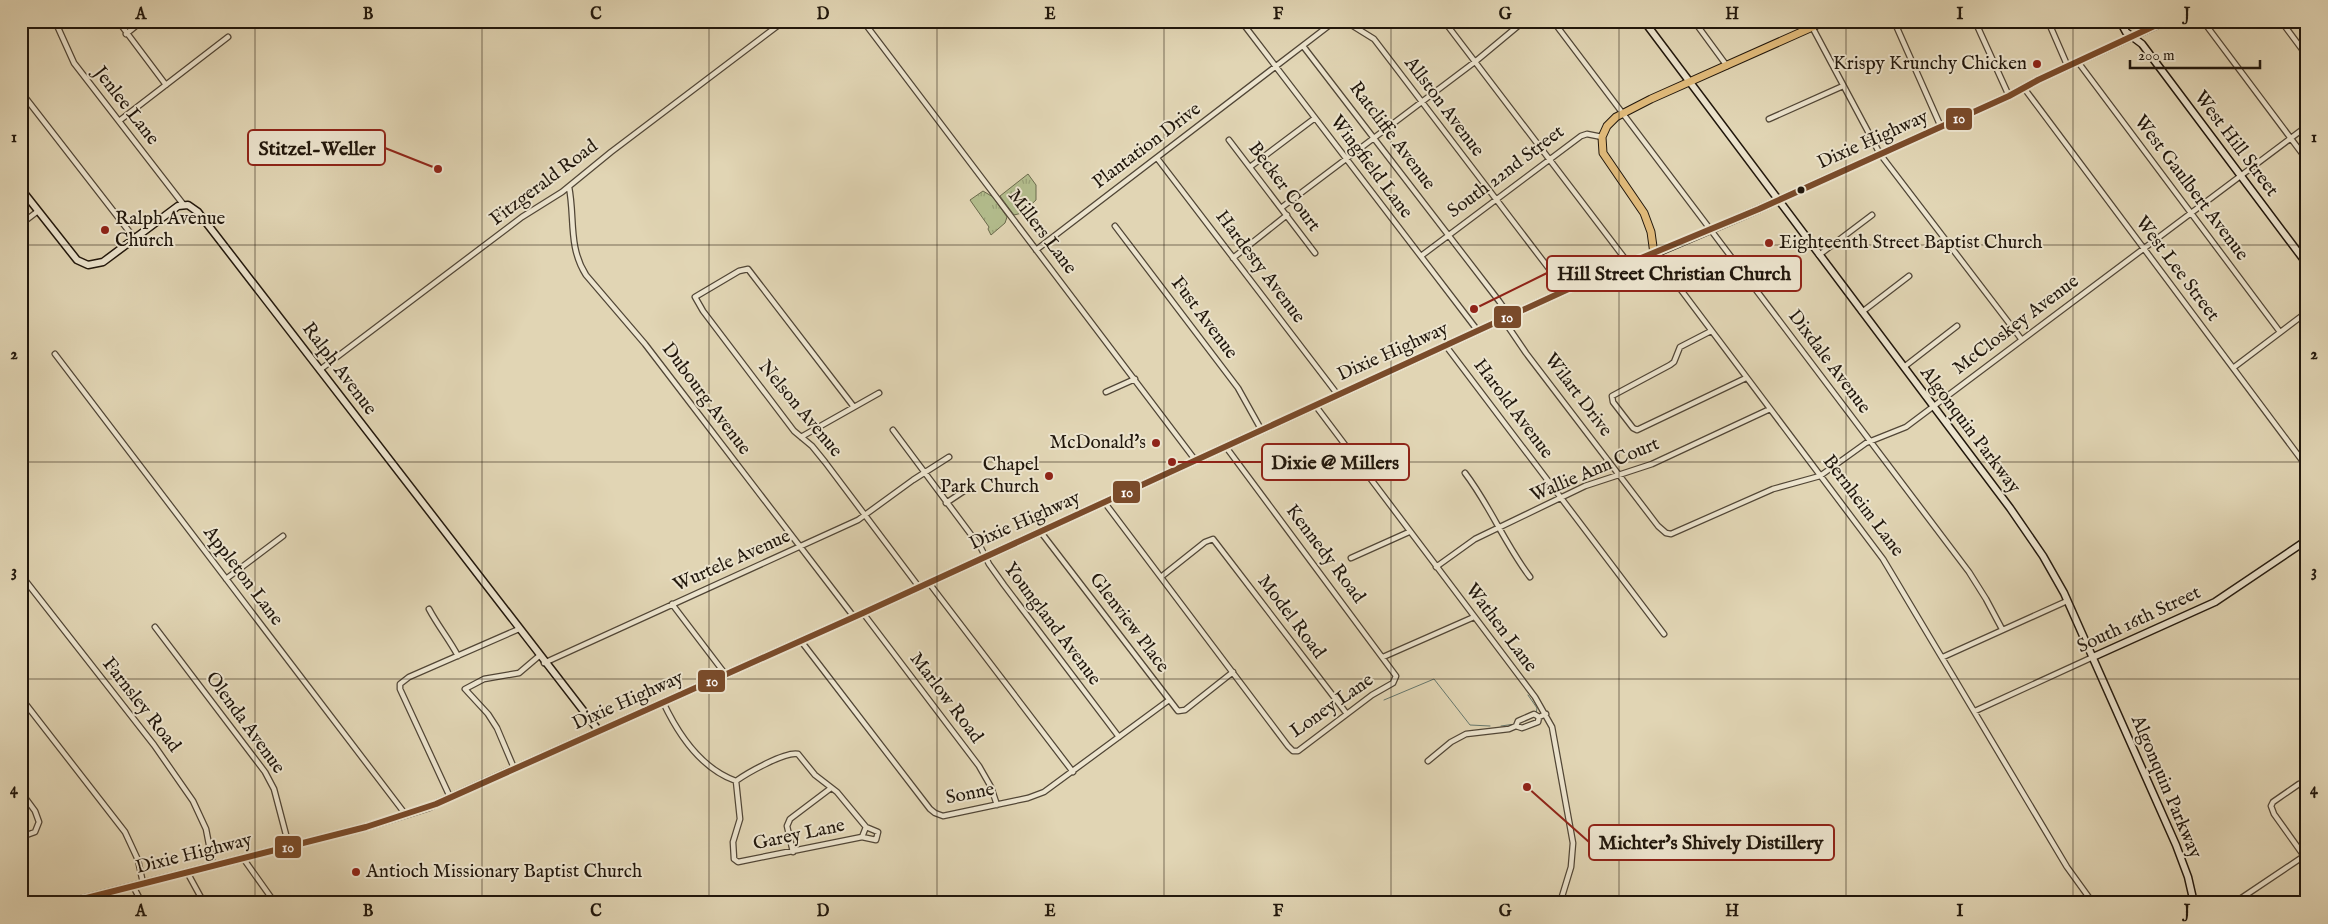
<svg xmlns="http://www.w3.org/2000/svg" width="2328" height="924" font-family="'IM FELL English',serif">
	<style>
		.grass { fill: url(#grass-tufts); stroke: #6a6a4c }
		.lines { fill: none; stroke-linecap: round; stroke-linejoin: round }
		.stream { stroke: #66786e; stroke-width: 1 }
		.street-casing { stroke: #514636; stroke-width: 7 }
		.secondary-casing { stroke: #21170c; stroke-width: 9 }
		.primary-casing { stroke: #21170c; stroke-width: 9 }
		.street { stroke: #ece4ce; stroke-width: 4.5 }
		.secondary { stroke: #ece4ce; stroke-width: 6 }
		.primary { stroke: #e0ba7a; stroke-width: 7 }
		.bus-1-casing { stroke: #ece4ce; stroke-width: 10 }
		.bus-1 { stroke: #7a4b2a; stroke-width: 6 }
		.grid { fill: none; stroke: #21170c; stroke-width: 1; stroke-opacity: 0.55 }
		.poi-dot { fill: #8f2418; stroke: #ece4ce; stroke-width: 2 }
		.bus-dot { fill: #21170c; stroke: #ece4ce; stroke-width: 2 }
		.labels { text-anchor: middle; dominant-baseline: central; stroke-width: 4; stroke-linejoin: round; paint-order: stroke }
		.poi-label { font-size: 19px; fill: #21170c; stroke: #ece4ce; text-anchor: end }
		.street-label { font-size: 19px; fill: #21170c; stroke: #ece4ce }
		.leader { fill: none; stroke: #8f2418; stroke-width: 2 }
		.callout-dot { fill: #8f2418; stroke: #ece4ce; stroke-width: 2 }
		.callout { fill: #ece4ce; stroke: #8f2418; stroke-width: 2 }
		.callout-label { font-size: 20px; text-anchor: middle; font-weight: bold; fill: #21170c }
		.line-badge { stroke: #ece4ce; stroke-width: 2 }
		.badge-label { font-size: 14px; text-anchor: middle; font-weight: bold; fill: #fff }
		.neatline { fill: none; stroke: #21170c; stroke-width: 2 }
		.grid-label { font-size: 16px; text-anchor: middle; font-weight: bold; fill: #21170c }
	</style>
	<defs>
		<pattern id="grass-tufts" width="24" height="20" patternUnits="userSpaceOnUse" patternTransform="scale(1.25)"><rect width="24" height="20" fill="#b3bd8d"/><path d="M3 7l-1-3M5 7V3M7 7l1-3M15 17l-1-3M17 17v-4M19 17l1-3" fill="none" stroke="#9aa278"/></pattern>
	</defs>
	<rect width="100%" height="100%" fill="#e1d5b4"/>
	<filter id="stains"><feTurbulence type="fractalNoise" baseFrequency=".004" numOctaves="4"/><feColorMatrix values="0 0 0 0 .2 0 0 0 0 .09 0 0 0 0 .02 0 0 0 .5 -.17"/></filter>
	<radialGradient id="worn" r=".72"><stop offset=".6" stop-color="#630" stop-opacity="0"/><stop offset="1" stop-color="#630" stop-opacity=".3"/></radialGradient>
	<path class="grass" d="M1028 174 1036 185V200L1022 213 1014 215 1000 196Z
		M983 191 993 197 1007 217 1005 223 991 235 988 229 989 227 970 200Z"/>
	<g class="lines">
		<path class="stream" d="M1528 695 1537 708 1536 714
			M1384 700 1434 679 1470 725 1490 726
			M1501 726 1515 724"/>
		<defs>
			<path id="street" d="M55 21 74 63 183 204
				M118 21 166 85
				M863 21 1196 461
				M1241 21 1478 331
				M1345 21 1374 39 1566 291
				M1444 21 1629 264
				M1553 21 1969 572 1986 599 2002 629
				M1694 21 1727 66
				M1809 21 1880 154 2022 340
				M1894 21 1941 127
				M1975 21 2009 96
				M2048 21 2068 67
				M2203 21 2307 160
				M2281 21 2307 56
				M126 34 142 21
				M1303 46 1499 301 1506 311 1509 328 1526 353 1658 526 1666 533 1671 534 1773 489 1820 476 1866 443 1906 427 2307 126
				M2078 62 2280 332
				M2024 88 2307 467
				M21 92 135 239
				M1769 119 1843 86
				M119 121 228 37
				M1229 140 1315 253
				M1157 158 1338 395
				M1250 167 1315 118
				M569 187C575 217 568 247 586 275L645 344 854 617
				M1281 208 1476 61 1524 21
				M21 224 38 211
				M1115 226 1238 388 1262 431
				M1036 250 1335 21
				M1654 254 1883 559 2067 867 2093 903
				M1819 255 1872 215
				M1421 256 1581 136 1587 134 1602 137
				M1233 258 1287 215
				M1862 312 1909 276
				M1711 331 1680 347 1674 362 1670 365 1612 396 1613 402 1633 428 1637 430 1746 378
				M1446 346 1664 634
				M55 354 406 815
				M1904 367 1957 326
				M2233 368 2307 312
				M321 369 522 217 562 192 611 152 784 21
				M1106 392 1135 379
				M1315 405 1535 697 1552 727 1573 843 1571 867 1560 903
				M854 407 748 269 739 271 695 297 703 311 794 431 812 446 825 462 919 587
				M893 430 981 548 989 564 1004 585 1119 737
				M801 437 879 393
				M1465 473C1491 507 1504 543 1530 577
				M946 503 970 487
				M1105 503 1288 746 1293 751H1298L1372 695 1393 683 1396 676 1226 447
				M1040 531 1178 711 1185 710 1233 672
				M1351 558 1409 532
				M1436 567 1475 539 1585 486 1652 464 1770 409
				M21 575 154 745 193 801 206 829 213 865
				M1161 577 1205 542 1213 539 1347 714
				M226 579 283 536
				M929 583 1073 772
				M672 604 726 675
				M429 609C438 626 449 639 458 656
				M863 613 979 766 991 787 997 805
				M155 627 265 772 274 789 289 846
				M801 641 930 809 935 813 943 816 1028 798 1044 792 1169 700
				M1383 657 1474 617
				M1943 657 2067 601
				M544 663 858 520 913 480 949 457
				M21 698 125 832 138 860 143 883
				M663 702C678 734 702 769 736 781 747 773 786 751 798 754L815 775 837 792 866 827 862 837 738 862 734 859 733 842 740 819 736 781
				M1975 711 2093 657
				M1539 717 1534 714 1518 721 1516 726 1522 728 1538 722 1539 717 1546 714
				M1428 761 1451 742 1466 734 1509 729 1516 726
				M514 768 497 728 488 714 465 689 484 679 519 673 539 656
				M21 792 35 811 39 822 35 832 21 837
				M450 797 400 689V684L409 677 519 629
				M862 837 876 840 878 832 866 827
				M793 852 787 826 790 819 831 788
				M2304 856 2274 814 2271 806 2273 802 2299 784 2307 782
				M243 858 275 903
				M187 872 204 903
				M133 886 142 903
				M2234 903 2307 854"/>
			<path id="secondary" d="M1644 21 2010 508 2043 556 2064 593 2176 845 2188 877 2194 903
				M2120 21 2126 32 2142 44 2307 264
				M21 189 77 260 88 265 103 262 178 206 188 205 198 212 599 731
				M1654 254 1759 209 2009 96 2038 80 2166 21
				M2093 657 2215 602 2307 540"/>
			<path id="primary" d="M66 903 366 827 429 807 863 613 1586 281 1654 254 1651 232 1644 213 1603 153 1602 137 1607 126 1616 117 1651 99 1826 21"/>
		</defs>
		<use href="#street" class="street-casing"/>
		<use href="#secondary" class="secondary-casing"/>
		<use href="#primary" class="primary-casing"/>
		<use href="#street" class="street"/>
		<use href="#secondary" class="secondary"/>
		<use href="#primary" class="primary"/>
		<defs>
			<path id="bus-1" d="M67 903 366 827 436 804 863 613 1586 281 1759 209 2009 96 2038 80 2165 21"/>
		</defs>
		<use href="#bus-1" class="bus-1-casing"/>
		<use href="#bus-1" class="bus-1"/>
	</g>
	<path class="grid" d="M255 21V903M482 21V903M709 21V903M937 21V903M1164 21V903M1391 21V903M1619 21V903M1846 21V903M2073 21V903M21 245H2307M21 462H2307M21 679H2307"/>
	<g class="poi-dot">
		<circle cx="2037" cy="64" r="5"/>
		<circle cx="105" cy="230" r="5"/>
		<circle cx="1769" cy="243" r="5"/>
		<circle cx="1156" cy="443" r="5"/>
		<circle cx="1049" cy="476" r="5"/>
		<circle cx="356" cy="872" r="5"/>
	</g>
	<circle class="bus-dot" cx="1801" cy="190" r="4.5"/>
	<g class="labels">
		<g class="poi-label">
			<text x="2027" y="64">Krispy Krunchy Chicken</text>
			<text x="115" y="219" text-anchor="start">Ralph Avenue<tspan x="115" dy="22">Church</tspan></text>
			<text x="1779" y="243" text-anchor="start">Eighteenth Street Baptist Church</text>
			<text x="1146" y="443">McDonald's</text>
			<text x="1039" y="465">Chapel<tspan x="1039" dy="22">Park Church</tspan></text>
			<text x="366" y="872" text-anchor="start">Antioch Missionary Baptist Church</text>
		</g>
		<g class="street-label">
			<text transform="translate(126 106) rotate(52)">Jenlee Lane</text>
			<text transform="translate(1444 107) rotate(53)">Allston Avenue</text>
			<text transform="translate(1392 136) rotate(53)">Ratcliffe Avenue</text>
			<text transform="translate(1873 140) rotate(-24)">Dixie Highway</text>
			<text transform="translate(2236 144) rotate(53)">West Hill Street</text>
			<text transform="translate(1147 146) rotate(-37)">Plantation Drive</text>
			<text transform="translate(1371 167) rotate(53)">Wingfield Lane</text>
			<text transform="translate(1506 172) rotate(-37)">South 22nd Street</text>
			<text transform="translate(544 183) rotate(-37)">Fitzgerald Road</text>
			<text transform="translate(1284 187) rotate(53)">Becker Court</text>
			<text transform="translate(2191 188) rotate(53)">West Gaulbert Avenue</text>
			<text transform="translate(1042 232) rotate(53)">Millers Lane</text>
			<text transform="translate(1260 267) rotate(53)">Hardesty Avenue</text>
			<text transform="translate(2177 269) rotate(53)">West Lee Street</text>
			<text transform="translate(1204 318) rotate(53)">Fust Avenue</text>
			<text transform="translate(2016 325) rotate(-37)">McCloskey Avenue</text>
			<text transform="translate(1393 352) rotate(-24)">Dixie Highway</text>
			<text transform="translate(1829 362) rotate(53)">Dixdale Avenue</text>
			<text transform="translate(339 369) rotate(53)">Ralph Avenue</text>
			<text transform="translate(1578 395) rotate(53)">Wilart Drive</text>
			<text transform="translate(706 399) rotate(53)">Dubourg Avenue</text>
			<text transform="translate(800 409) rotate(50)">Nelson Avenue</text>
			<text transform="translate(1513 409) rotate(53)">Harold Avenue</text>
			<text transform="translate(1970 430) rotate(53)">Algonquin Parkway</text>
			<text transform="translate(1595 470) rotate(-23)">Wallie Ann Court</text>
			<text transform="translate(1863 506) rotate(53)">Bernheim Lane</text>
			<text transform="translate(1025 521) rotate(-24)">Dixie Highway</text>
			<text transform="translate(1325 554) rotate(53)">Kennedy Road</text>
			<text transform="translate(732 561) rotate(-24)">Wurtele Avenue</text>
			<text transform="translate(243 576) rotate(53)">Appleton Lane</text>
			<text transform="translate(1291 617) rotate(53)">Model Road</text>
			<text transform="translate(2139 620) rotate(-25)">South 16th Street</text>
			<text transform="translate(1129 623) rotate(53)">Glenview Place</text>
			<text transform="translate(1052 624) rotate(53)">Youngland Avenue</text>
			<text transform="translate(1501 628) rotate(53)">Wathen Lane</text>
			<text transform="translate(946 698) rotate(53)">Marlow Road</text>
			<text transform="translate(628 701) rotate(-24)">Dixie Highway</text>
			<text transform="translate(141 705) rotate(52)">Farnsley Road</text>
			<text transform="translate(1332 706) rotate(-35)">Loney Lane</text>
			<text transform="translate(245 723) rotate(54)">Olenda Avenue</text>
			<text transform="translate(2166 787) rotate(67)">Algonquin Parkway</text>
			<text transform="translate(970 794) rotate(-11)">Sonne</text>
			<text transform="translate(799 835) rotate(-12)">Garey Lane</text>
			<text transform="translate(194 854) rotate(-14)">Dixie Highway</text>
		</g>
	</g>
	<path class="leader" d="M438 169L385 148M1474 309L1547 273M1172 462L1262 462M1527 787L1589 842"/>
	<g class="callout-dot">
		<circle cx="438" cy="169" r="5"/>
		<circle cx="1474" cy="309" r="5"/>
		<circle cx="1172" cy="462" r="5"/>
		<circle cx="1527" cy="787" r="5"/>
	</g>
	<g class="callout">
		<rect x="248" y="130" width="137" height="35" rx="5"/>
		<rect x="1547" y="256" width="254" height="35" rx="5"/>
		<rect x="1262" y="444" width="147" height="36" rx="5"/>
		<rect x="1589" y="825" width="245" height="35" rx="5"/>
	</g>
	<g class="callout-label">
		<text x="317" y="155">Stitzel-Weller</text>
		<text x="1674" y="280">Hill Street Christian Church</text>
		<text x="1335" y="469">Dixie @ Millers</text>
		<text x="1711" y="849">Michter's Shively Distillery</text>
	</g>
	<g class="line-badge">
		<rect x="1945" y="107" width="28" height="24" rx="5" fill="#7a4b2a"/>
		<rect x="1493" y="305" width="29" height="24" rx="5" fill="#7a4b2a"/>
		<rect x="1112" y="480" width="29" height="24" rx="5" fill="#7a4b2a"/>
		<rect x="697" y="669" width="29" height="24" rx="5" fill="#7a4b2a"/>
		<rect x="274" y="835" width="28" height="24" rx="5" fill="#7a4b2a"/>
	</g>
	<g class="badge-label">
		<text x="1959" y="123">10</text>
		<text x="1507" y="322">10</text>
		<text x="1127" y="497">10</text>
		<text x="712" y="686">10</text>
		<text x="288" y="852">10</text>
	</g>
	<rect width="2328" height="924" fill="none" stroke="#e1d5b4" stroke-width="55"/>
	<path d="M2130 60v8h130v-8" fill="none" stroke="#21170c" stroke-width="2.5"/>
	<text x="2138" y="60" font-size="15" fill="#21170c" stroke="#ece4ce" stroke-width="4" paint-order="stroke">200 m</text>
	<rect x="28" y="28" width="2272" height="868" class="neatline"/>
	<g class="grid-label">
		<text x="141" y="19">A</text>
		<text x="368" y="19">B</text>
		<text x="596" y="19">C</text>
		<text x="823" y="19">D</text>
		<text x="1050" y="19">E</text>
		<text x="1278" y="19">F</text>
		<text x="1505" y="19">G</text>
		<text x="1732" y="19">H</text>
		<text x="1960" y="19">I</text>
		<text x="2187" y="19">J</text>
		<text x="14" y="142">1</text>
		<text x="2314" y="142">1</text>
		<text x="14" y="359">2</text>
		<text x="2314" y="359">2</text>
		<text x="14" y="576">3</text>
		<text x="2314" y="576">3</text>
		<text x="14" y="794">4</text>
		<text x="2314" y="794">4</text>
		<text x="141" y="916">A</text>
		<text x="368" y="916">B</text>
		<text x="596" y="916">C</text>
		<text x="823" y="916">D</text>
		<text x="1050" y="916">E</text>
		<text x="1278" y="916">F</text>
		<text x="1505" y="916">G</text>
		<text x="1732" y="916">H</text>
		<text x="1960" y="916">I</text>
		<text x="2187" y="916">J</text>
	</g>
	<rect width="100%" height="100%" filter="url(#stains)"/>
	<rect width="100%" height="100%" fill="url(#worn)"/>
</svg>
